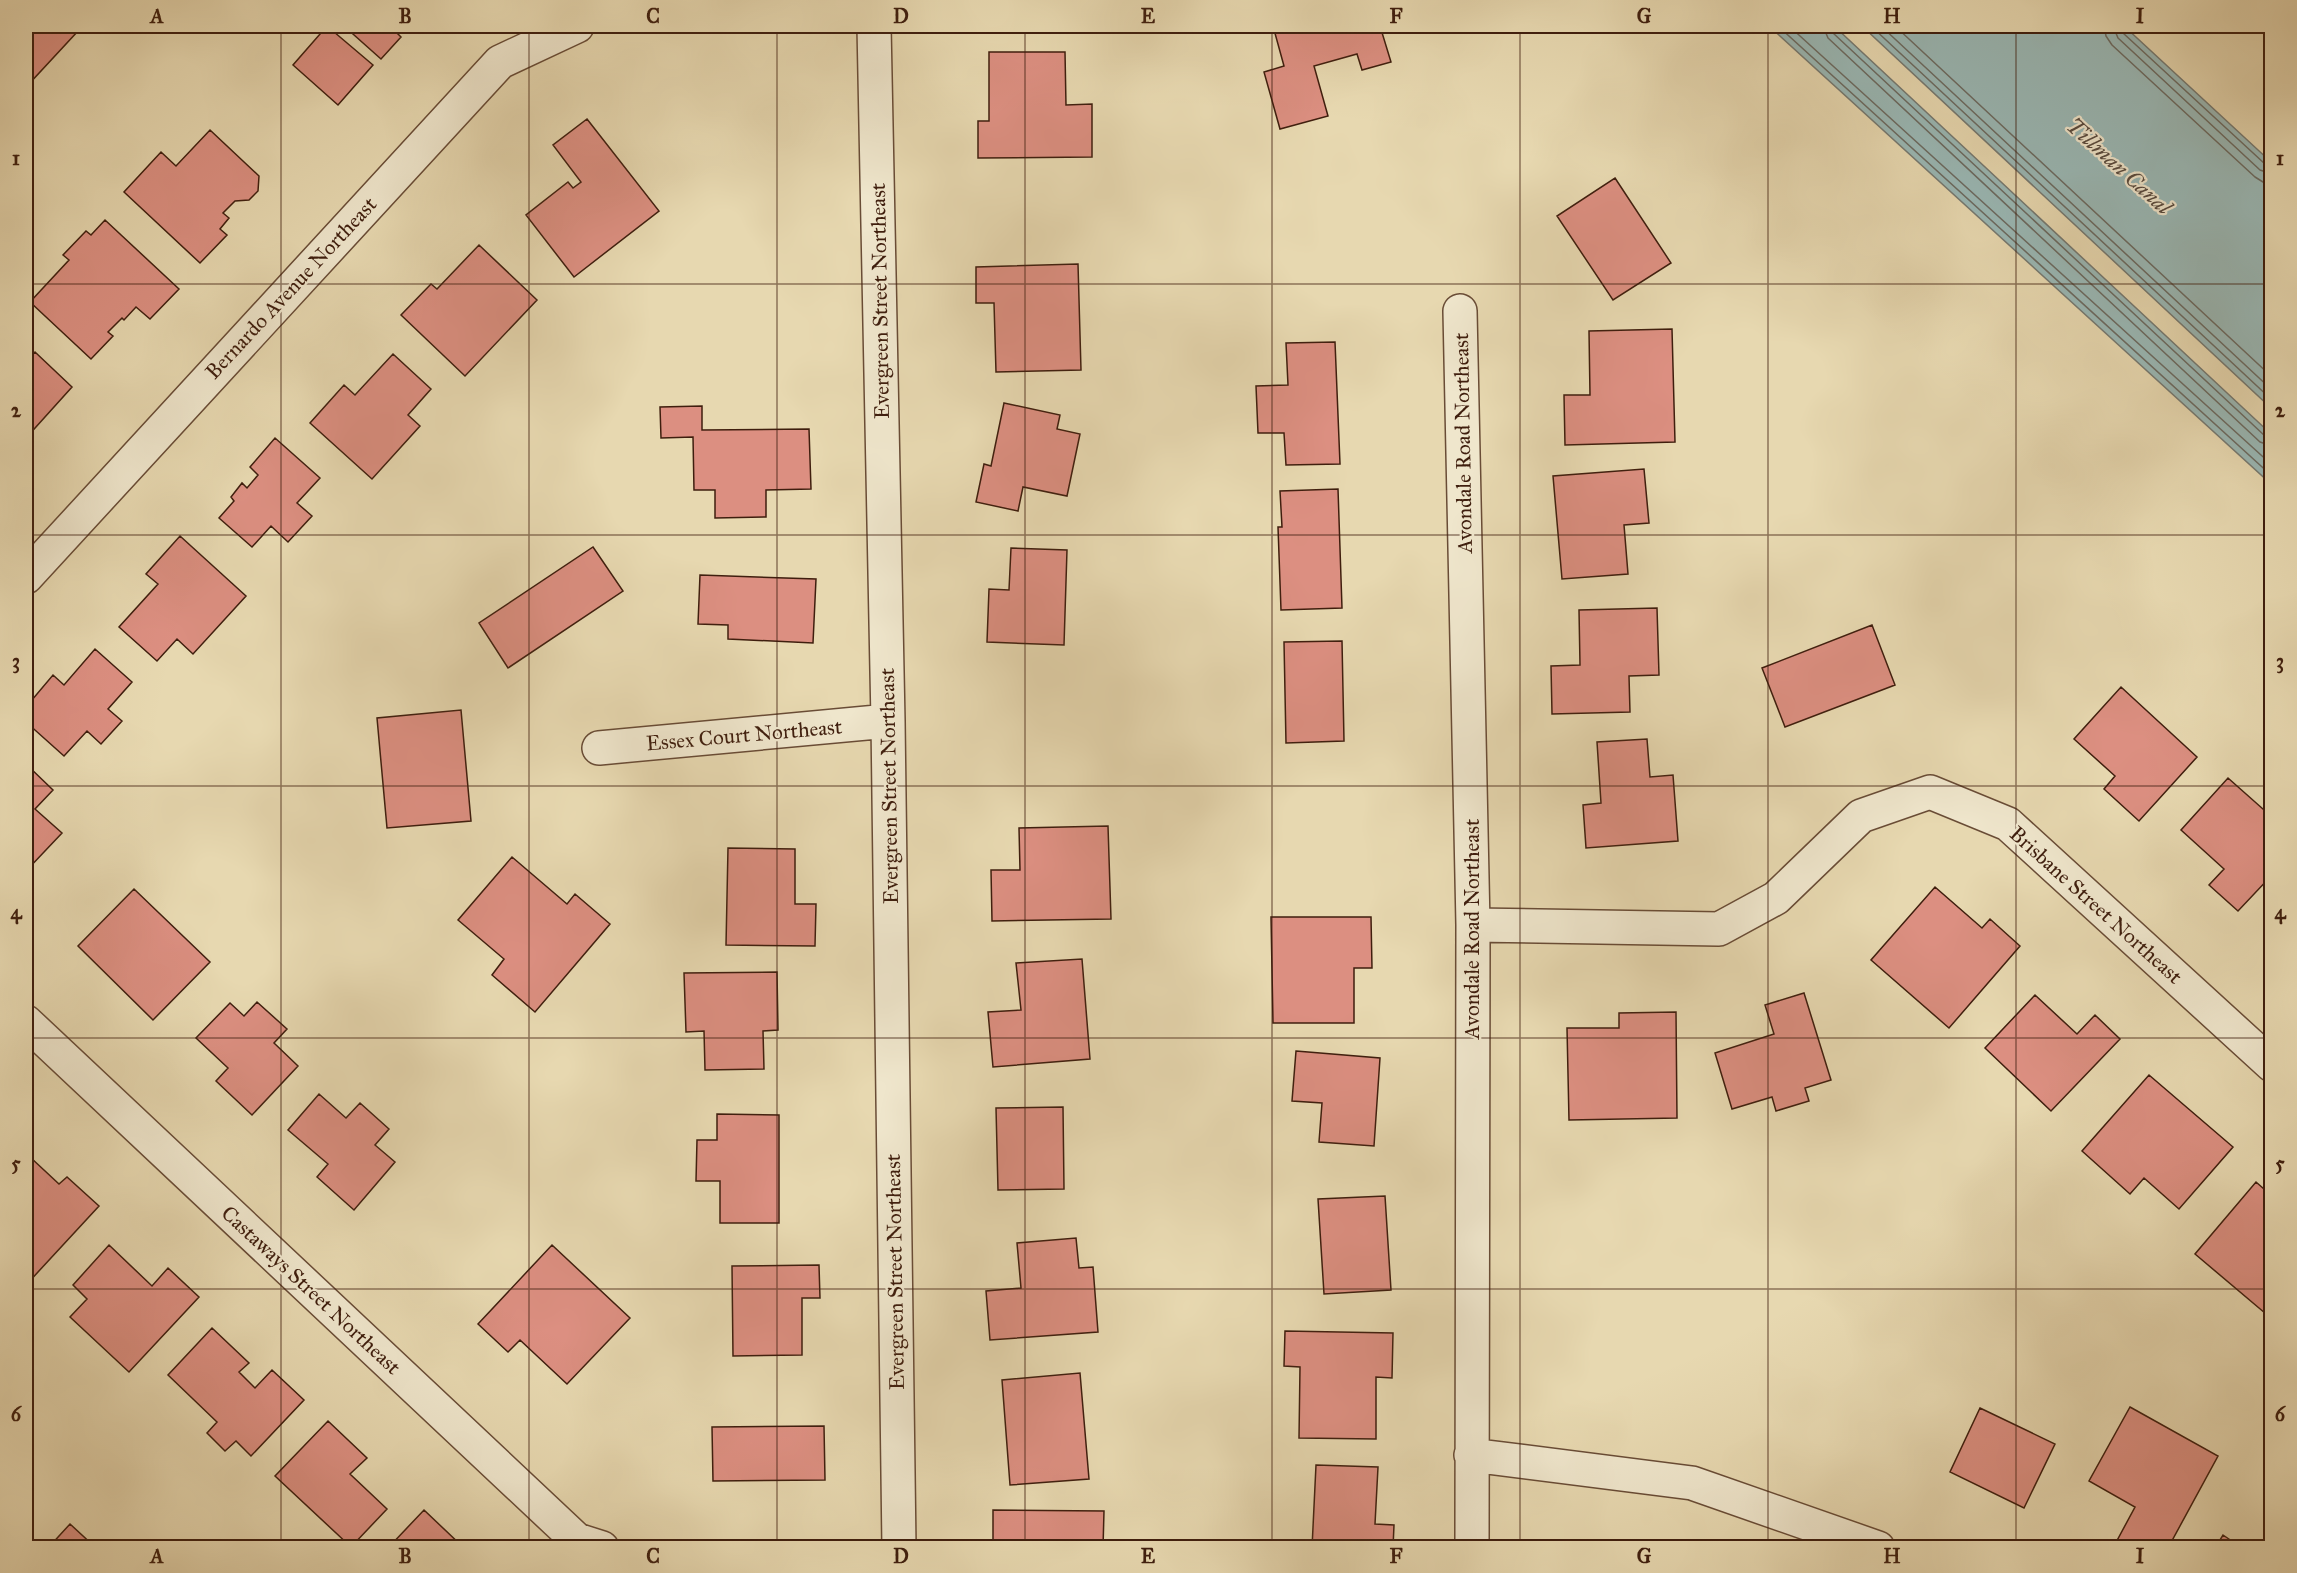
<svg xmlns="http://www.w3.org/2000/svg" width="2297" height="1573" font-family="'IM FELL Great Primer',serif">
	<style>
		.water { fill: #9ab8b5; stroke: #767a72; stroke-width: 1.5 }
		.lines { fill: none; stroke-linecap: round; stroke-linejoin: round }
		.shore { stroke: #6c6b62; stroke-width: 1.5 }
		.building { fill: #dc8f81; stroke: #3f1e0e; stroke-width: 1.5 }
		.street-casing { stroke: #694c36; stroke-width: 36 }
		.street { stroke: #efe6cc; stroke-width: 33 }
		.grid { fill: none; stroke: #3f1e0e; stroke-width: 1.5; stroke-opacity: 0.55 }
		.labels { text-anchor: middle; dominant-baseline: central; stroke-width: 4.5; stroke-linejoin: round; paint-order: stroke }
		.street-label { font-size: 21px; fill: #3f1e0e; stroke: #efe6cc }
		.water-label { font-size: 22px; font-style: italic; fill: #5a4c40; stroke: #efe6cc }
		.neatline { fill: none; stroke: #3f1e0e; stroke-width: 2 }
		.grid-label { font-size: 20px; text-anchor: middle; font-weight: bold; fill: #3f1e0e }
	</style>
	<rect width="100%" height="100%" fill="#e7d8b0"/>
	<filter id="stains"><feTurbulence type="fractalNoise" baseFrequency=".00333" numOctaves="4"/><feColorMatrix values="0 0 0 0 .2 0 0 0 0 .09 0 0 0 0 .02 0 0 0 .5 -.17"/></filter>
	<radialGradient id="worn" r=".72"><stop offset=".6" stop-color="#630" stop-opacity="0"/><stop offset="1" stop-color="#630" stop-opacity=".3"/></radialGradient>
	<path class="water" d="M1769 26H1834L2271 434V484Z
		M1862 26H2124L2271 162V408Z"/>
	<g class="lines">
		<path class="shore" d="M1778 26 2272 476
			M1789 26 2272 465
			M1823 26 1828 38 2260 442 2272 446
			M1831 26 1833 33 2265 436 2272 438
			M1871 26 2272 400
			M1881 26 2272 390
			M1895 26 2272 377
			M2104 26 2106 36 2112 45 2255 177 2263 182 2272 183
			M2113 26 2118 38 2260 170 2272 174
			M2121 26 2123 33 2265 164 2272 166"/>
	</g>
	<path class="building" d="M26 26H72L78 31 27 86Z
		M327 26 373 65 338 105 293 65Z
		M344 26H403L396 32 401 37 381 59Z
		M1273 26H1380L1391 62 1362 70 1357 54 1314 66 1328 116 1280 129 1264 72 1284 66Z
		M989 52H1065L1066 105 1092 104V157L978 158V121H989Z
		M587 119 659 211 574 277 526 215 568 182 573 188 581 182 553 145Z
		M210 130 259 176 258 191 249 200 235 201 223 213 229 218 220 229 227 235 200 263 124 192 161 152 176 166Z
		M1615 178 1671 263 1613 300 1557 216Z
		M105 220 179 289 150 319 136 307 124 320 122 318 108 332 113 336 91 359 30 302 69 260 63 255 86 231 91 235Z
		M479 245 537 300 465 376 401 315 431 284 437 289Z
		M1078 264 1081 370 996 372 994 303H976V267Z
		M1672 329 1675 442 1565 445 1564 395H1590L1589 331Z
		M1335 342 1340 464 1286 465 1284 433H1258L1256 386 1288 385 1286 343Z
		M35 352 72 387 26 438V362Z
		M393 354 431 389 408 415 420 426 372 479 310 423 344 385 355 395Z
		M1004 403 1060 415 1057 429 1080 434 1067 496 1023 487 1018 511 976 502 984 464 991 466Z
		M702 406V430L809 429 811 489 766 490V517L715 518V490H694L693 437 661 438 660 407Z
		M275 438 320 478 297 503 312 516 288 542 271 526 252 547 219 518 234 501 231 497 242 483 247 488 258 475 250 467Z
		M1644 469 1649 523 1624 525 1628 574 1562 579 1553 476Z
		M1338 489 1342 608 1281 610 1278 527H1282L1280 491Z
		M180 536 246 596 193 654 177 639 157 661 119 627 158 584 146 574Z
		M593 547 623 591 508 668 479 623Z
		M1011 548 1067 550 1064 645 987 642 989 589 1009 590Z
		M700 575 816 579 813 643 728 639V625L698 624Z
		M1657 608 1659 675 1629 676 1630 712 1552 714 1551 666 1580 665 1579 610Z
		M1872 625 1895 685 1785 727 1762 668Z
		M1342 641 1344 741 1286 743 1284 642Z
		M95 649 132 682 108 709 122 721 101 744 87 731 64 756 26 722V707L53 675 64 685Z
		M2121 687 2197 757 2139 821 2104 789 2115 776 2074 739Z
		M461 710 471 821 387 828 377 718Z
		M1647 739 1650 777 1673 775 1678 841 1586 848 1583 805 1601 803 1597 742Z
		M26 764 53 790 35 809 62 833 27 870 26 868Z
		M2228 778 2272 817V875L2238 911 2209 885 2224 869 2181 830Z
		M1108 826 1111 919 992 921 991 870H1020L1019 828Z
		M728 848 795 849V904H816L815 946 726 945Z
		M512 857 567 904 575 894 610 924 535 1012 492 975 504 959 458 920Z
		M1935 887 1982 928 1990 919 2020 946 1949 1028 1871 960Z
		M134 889 210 962 153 1020 78 946Z
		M1271 917H1371L1372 968H1354V1023H1273Z
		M1082 959 1090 1059 993 1067 988 1012 1021 1010 1016 963Z
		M777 972 778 1030 763 1031 764 1069 705 1070 704 1031 686 1032 684 973Z
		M1804 993 1831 1080 1805 1088 1809 1101 1776 1111 1772 1097 1732 1109 1715 1053 1774 1034 1765 1005Z
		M2035 995 2077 1034 2095 1015 2120 1039 2051 1111 1985 1048Z
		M257 1002 287 1029 274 1043 298 1066 252 1115 216 1081 228 1068 196 1038 230 1003 244 1016Z
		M1676 1012 1677 1118 1569 1120 1567 1028H1619V1013Z
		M1296 1051 1380 1058 1374 1146 1319 1142 1322 1103 1292 1101Z
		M2149 1075 2233 1147 2179 1209 2144 1178 2130 1194 2082 1151Z
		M319 1094 346 1118 360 1103 389 1129 375 1145 395 1162 354 1210 317 1177 328 1164 288 1130Z
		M1063 1107 1064 1189 998 1190 996 1108Z
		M717 1114 779 1115V1223H720V1181H696L697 1140H717Z
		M30 1157 59 1184 67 1177 99 1206 26 1285V1162Z
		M2256 1182 2272 1196V1319L2195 1254Z
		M1385 1196 1391 1290 1324 1294 1318 1199Z
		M1076 1238 1079 1268 1093 1267 1098 1332 990 1340 986 1291 1021 1288 1017 1243Z
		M109 1245 152 1286 168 1268 199 1297 129 1372 70 1317 87 1299 73 1285Z
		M552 1245 630 1318 567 1384 520 1340 508 1352 478 1324Z
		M819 1265 820 1298H802V1355L733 1356 732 1266Z
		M212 1328 249 1363 239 1372 255 1388 272 1370 304 1400 251 1456 236 1441 225 1451 207 1433 217 1422 168 1375Z
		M1285 1331 1393 1333 1392 1378 1376 1377V1439L1299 1438 1300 1367 1284 1366Z
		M1080 1373 1089 1479 1010 1485 1002 1380Z
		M2130 1407 2218 1456 2168 1548H2113L2135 1507 2089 1481Z
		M1980 1408 2055 1444 2024 1508 1950 1472Z
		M328 1421 367 1458 350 1474 387 1509 351 1547 275 1476Z
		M824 1426 825 1480 713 1481 712 1427Z
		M1316 1465 1378 1467 1375 1524 1394 1525 1393 1548H1312Z
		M424 1510 464 1548H388Z
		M993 1510 1104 1511 1103 1548H993Z
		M70 1524 96 1548H48Z
		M2223 1535 2242 1548H2215Z"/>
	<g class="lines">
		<defs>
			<path id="street" d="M874 26 888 721 899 1548
				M1460 311 1473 925 1472 1548
				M26 577 500 62 577 26
				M599 748 888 721
				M1473 925 1719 929 1776 898 1861 816 1930 792 2008 824 2272 1065
				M26 1022 577 1540 602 1548
				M1471 1455 1692 1483 1878 1548"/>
		</defs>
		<use href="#street" class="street-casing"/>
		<use href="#street" class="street"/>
	</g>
	<path class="grid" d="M281 26V1548M529 26V1548M777 26V1548M1025 26V1548M1272 26V1548M1520 26V1548M1768 26V1548M2016 26V1548M26 284H2272M26 535H2272M26 786H2272M26 1038H2272M26 1289H2272"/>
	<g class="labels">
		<g class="street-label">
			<text transform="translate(291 288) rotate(-47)">Bernardo Avenue Northeast</text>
			<text transform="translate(880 301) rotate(-91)">Evergreen Street Northeast</text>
			<text transform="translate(1463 443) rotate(-91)">Avondale Road Northeast</text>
			<text transform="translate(744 735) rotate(-5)">Essex Court Northeast</text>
			<text transform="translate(889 786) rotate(-91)">Evergreen Street Northeast</text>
			<text transform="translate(2096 905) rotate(42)">Brisbane Street Northeast</text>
			<text transform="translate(1472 929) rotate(-90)">Avondale Road Northeast</text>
			<text transform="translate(895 1272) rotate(-91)">Evergreen Street Northeast</text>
			<text transform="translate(311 1290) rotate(43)">Castaways Street Northeast</text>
		</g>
		<g class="water-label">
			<text transform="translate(2119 166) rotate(42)">Tillman Canal</text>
		</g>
	</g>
	<rect width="2297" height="1573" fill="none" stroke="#e7d8b0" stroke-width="66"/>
	<rect x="33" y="33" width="2231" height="1507" class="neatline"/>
	<g class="grid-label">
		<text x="157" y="23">A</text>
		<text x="405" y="23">B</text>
		<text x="653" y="23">C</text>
		<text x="901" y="23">D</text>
		<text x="1148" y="23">E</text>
		<text x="1396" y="23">F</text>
		<text x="1644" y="23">G</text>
		<text x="1892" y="23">H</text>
		<text x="2140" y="23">I</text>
		<text x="16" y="165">1</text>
		<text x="2280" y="165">1</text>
		<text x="16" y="417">2</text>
		<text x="2280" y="417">2</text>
		<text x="16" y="668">3</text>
		<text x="2280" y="668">3</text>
		<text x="16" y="919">4</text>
		<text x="2280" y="919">4</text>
		<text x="16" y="1170">5</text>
		<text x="2280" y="1170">5</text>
		<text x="16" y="1421">6</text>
		<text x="2280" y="1421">6</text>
		<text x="157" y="1563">A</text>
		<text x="405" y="1563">B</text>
		<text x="653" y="1563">C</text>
		<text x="901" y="1563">D</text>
		<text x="1148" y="1563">E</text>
		<text x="1396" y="1563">F</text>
		<text x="1644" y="1563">G</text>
		<text x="1892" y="1563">H</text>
		<text x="2140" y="1563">I</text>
	</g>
	<rect width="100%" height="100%" filter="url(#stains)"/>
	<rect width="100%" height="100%" fill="url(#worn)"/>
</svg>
